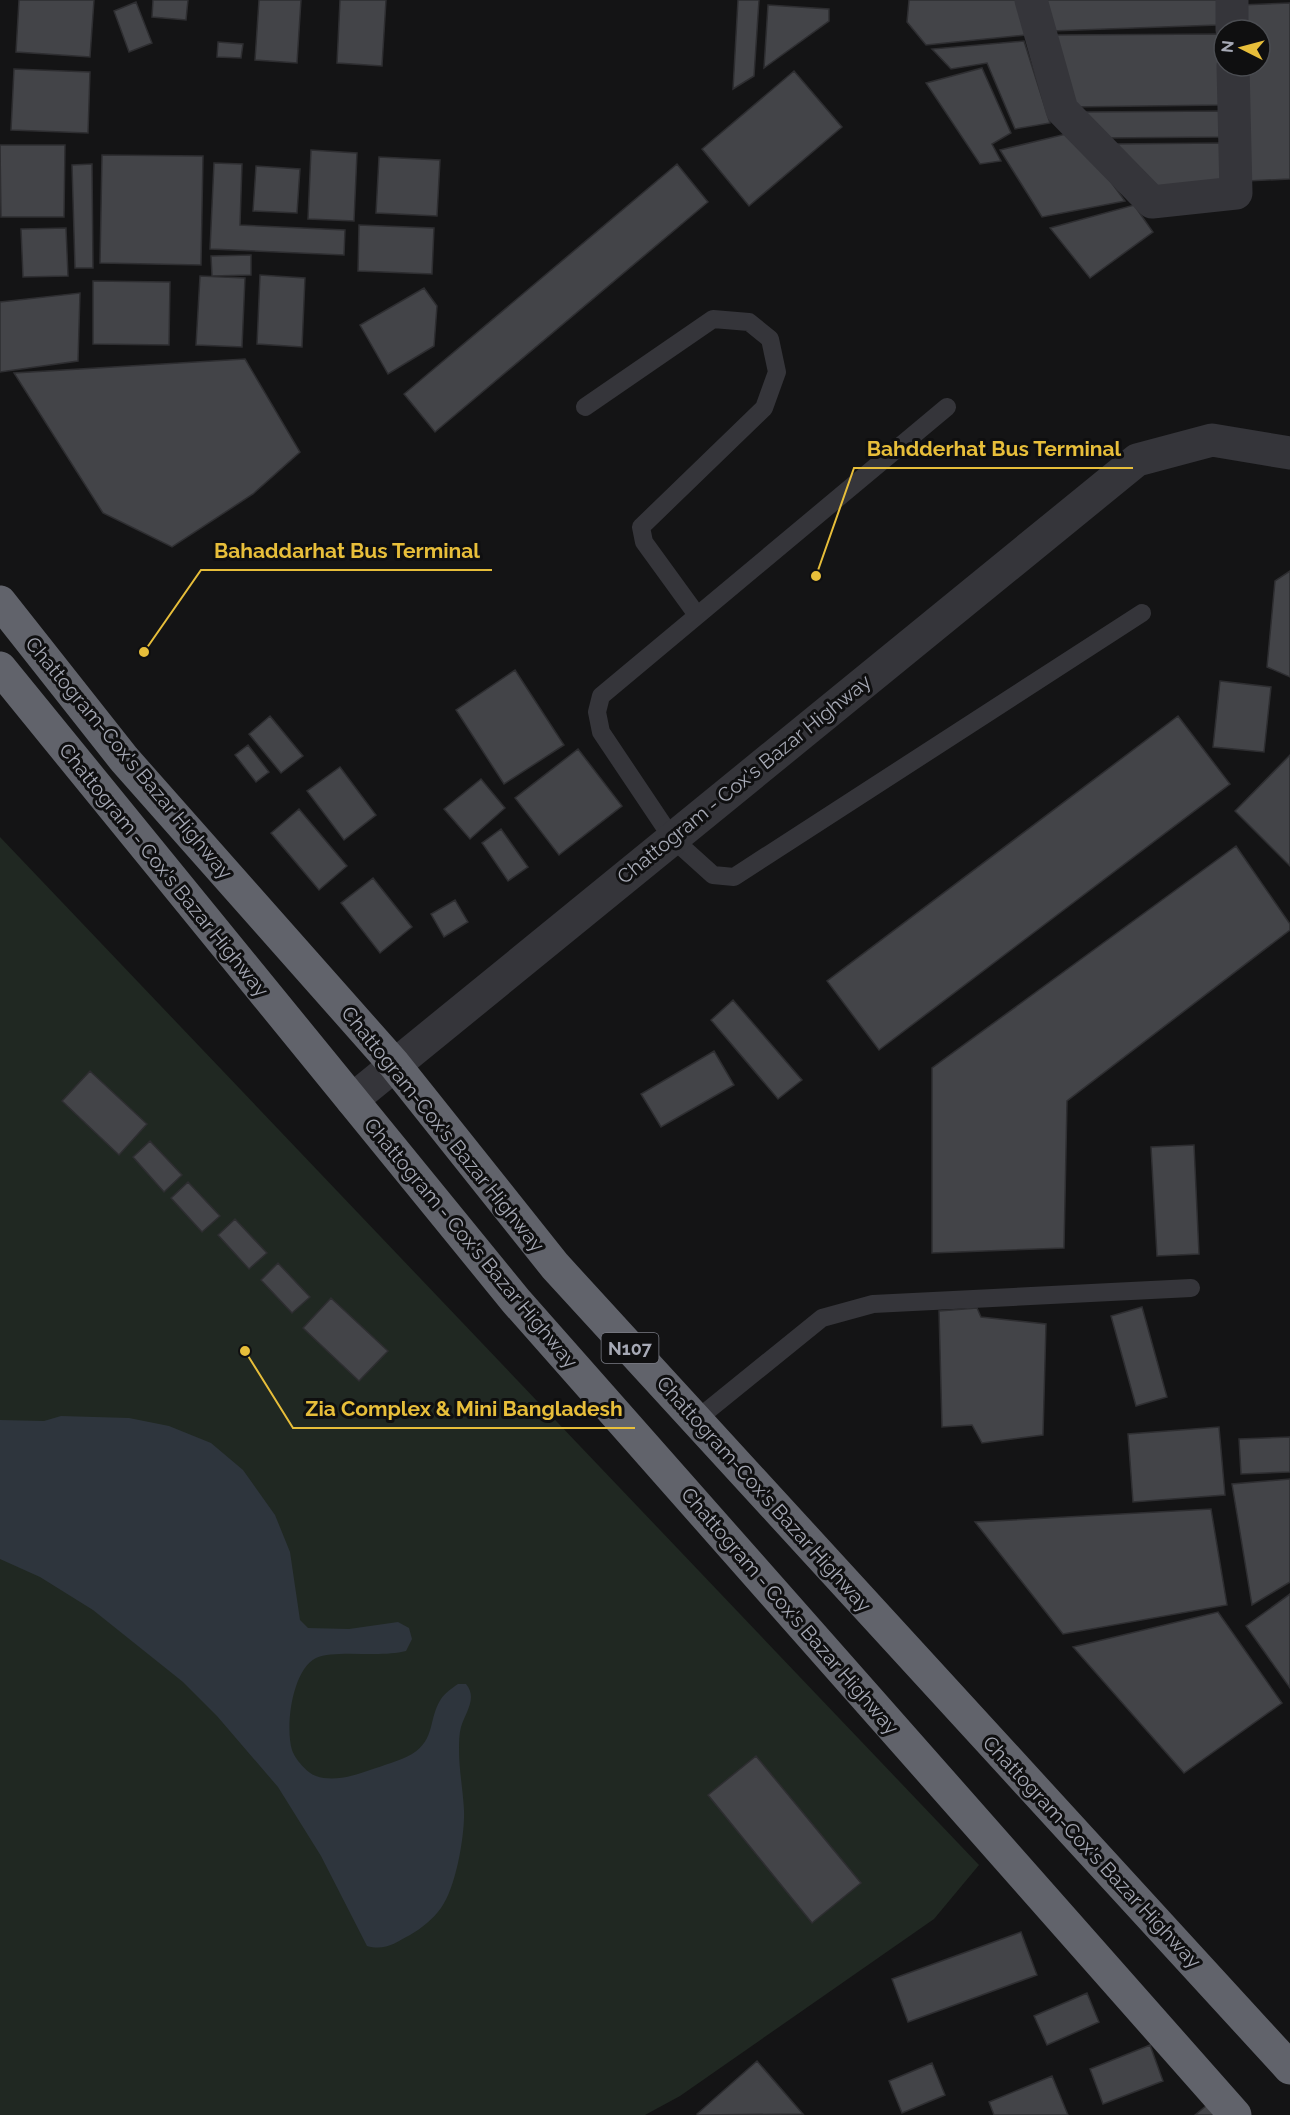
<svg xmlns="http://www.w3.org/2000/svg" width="1290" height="2115" font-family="Raleway,sans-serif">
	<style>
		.green { fill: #202822 }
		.water { fill: #2e353d }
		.building { fill: #434448; stroke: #2e2e31; stroke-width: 1.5 }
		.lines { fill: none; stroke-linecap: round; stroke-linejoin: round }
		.lane { stroke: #35353a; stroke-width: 18 }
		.street { stroke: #35353a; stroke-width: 33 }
		.highway { stroke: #61636b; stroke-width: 33 }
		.labels { text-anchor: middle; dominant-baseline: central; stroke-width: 6; stroke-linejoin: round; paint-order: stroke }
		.shield { fill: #0f0f10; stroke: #797b84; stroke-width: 1.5 }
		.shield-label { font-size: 18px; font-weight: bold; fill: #a6a9b5 }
		.street-label { font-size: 20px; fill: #a6a9b5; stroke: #0f0f10 }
		.leader { fill: none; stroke: #e7be3a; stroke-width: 2 }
		.callout-dot { fill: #e7be3a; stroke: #0f0f10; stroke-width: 2 }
		.callout-label { font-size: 21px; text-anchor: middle; font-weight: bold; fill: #e7be3a; stroke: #0f0f10; stroke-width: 6; stroke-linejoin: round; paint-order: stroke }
	</style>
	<rect width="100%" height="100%" fill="#141415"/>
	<path class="green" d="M0 837 979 1865 934 1919 680 2096 645 2115H0Z"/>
	<path class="water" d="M61 1416 129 1418 169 1426 211 1443 243 1470 275 1515 290 1552 300 1620 308 1628 349 1629 398 1622 409 1628 412 1639 406 1651C380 1658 336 1649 316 1658 292 1670 285 1727 292 1750 295 1759 307 1773 316 1776 333 1782 354 1776 370 1770 384 1765 400 1761 412 1754 436 1739 428 1719 441 1699 445 1693 452 1688 458 1684H466C478 1698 465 1713 461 1727 459 1734 459 1743 459 1750 459 1770 463 1790 464 1810 465 1835 456 1888 441 1908 433 1919 422 1928 410 1935 395 1943 385 1951 367 1946L321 1856 278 1787 217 1716 183 1682 93 1610 40 1577 0 1559V1420L44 1421Z"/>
	<path class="building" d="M19 0H94L90 57 16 52Z
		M153 0H188L186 20 152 17Z
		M259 0H301L297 63 255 60Z
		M340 0H386L382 66 337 63Z
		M738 0H759L754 76 733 89Z
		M909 0H1023L1026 35 926 45 907 22Z
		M1043 0H1217L1218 25 1051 31Z
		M136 2 152 43 129 52 114 11Z
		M1290 3V179L1247 181 1242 66H1260V30H1240L1239 5Z
		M768 5 829 9V21L764 68Z
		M1221 34 1222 105 1072 107 1052 35Z
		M1024 41 1050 123 1015 129 987 63 951 69 932 49Z
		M218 42 243 44 241 58 217 57Z
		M982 68 1011 133 992 144 1001 161 980 164 926 83Z
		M14 69 90 72 88 133 11 130Z
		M794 71 842 127 749 206 702 149Z
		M1223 111V137L1103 138 1080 112Z
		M1074 132 1125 201 1042 217 1000 150Z
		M1224 143 1226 187 1150 191 1110 144Z
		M0 145H65L64 217H1Z
		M311 150 357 153 354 221 308 219Z
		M102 155 203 156 201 265 100 263Z
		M379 157 440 160 437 216 376 213Z
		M214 163 242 164 240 225 345 230 344 255 210 249Z
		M92 164 93 268H75L72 165Z
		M677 164 708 202 435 432 404 394Z
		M256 166 300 169 297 213 253 211Z
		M1134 205 1153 232 1090 278 1050 228Z
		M359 225 434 228 432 274 358 271Z
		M66 228 68 276 23 277 21 229Z
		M251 255V275L212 276 211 256Z
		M260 275 305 278 302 347 257 344Z
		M200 276 245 278 242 347 196 345Z
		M93 281 170 282 169 345 93 344Z
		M424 288 437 306 434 346 388 374 360 325Z
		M80 293 78 361 0 372V302Z
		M245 359 300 452 253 494 172 547 103 513 14 373Z
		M1290 571V677L1267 667 1275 581Z
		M515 670 564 745 504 784 456 710Z
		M1220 681 1271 687 1264 752 1213 747Z
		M270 716 303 756 281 773 249 734Z
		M1178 716 1230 784 879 1050 827 981Z
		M248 745 269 772 256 782 235 755Z
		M578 749 622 806 559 855 515 798Z
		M1290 755V866L1235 811Z
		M340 767 376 815 344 840 307 791Z
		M481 779 505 808 470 839 444 809Z
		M299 809 347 866 319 890 271 833Z
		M501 829 528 867 508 881 482 843Z
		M1236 846 1290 924V930L1067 1101 1064 1248 932 1253V1068Z
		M373 878 412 927 380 953 341 903Z
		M455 900 468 922 444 937 431 914Z
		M733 1000 802 1080 778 1099 711 1020Z
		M714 1051 734 1085 661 1127 641 1094Z
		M90 1071 147 1124 119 1155 62 1101Z
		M150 1141 182 1175 164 1192 133 1157Z
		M1194 1145 1199 1254 1157 1256 1151 1147Z
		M188 1182 220 1216 202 1232 171 1198Z
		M235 1219 267 1253 249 1269 218 1235Z
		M278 1263 310 1297 292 1313 261 1280Z
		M331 1298 388 1351 359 1381 303 1328Z
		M1142 1307 1167 1397 1136 1406 1111 1316Z
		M977 1308 981 1317 1046 1324 1043 1435 982 1443 972 1425 942 1427 939 1311Z
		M1219 1427 1225 1495 1133 1502 1128 1434Z
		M1290 1437V1472L1241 1474 1239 1439Z
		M1290 1479V1582L1252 1605 1232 1484Z
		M1211 1509 1227 1605 1063 1634 975 1522Z
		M1290 1594V1688L1246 1626Z
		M1218 1612 1282 1703 1184 1773 1073 1647Z
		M756 1756 861 1883 812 1923 708 1795Z
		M1021 1932 1037 1975 908 2022 892 1979Z
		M1087 1993 1099 2022 1047 2045 1034 2016Z
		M1150 2045 1163 2081 1103 2104 1090 2069Z
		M757 2061 803 2114 698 2115 697 2114Z
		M932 2063 945 2095 902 2113 889 2081Z
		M1052 2076 1068 2115H994L989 2102Z
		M1207 2105 1215 2115H1195Z"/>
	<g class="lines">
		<path class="lane" d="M585 407 713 319 749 322 770 339 777 372 764 408 641 527 644 542 697 615
			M947 407 601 696 597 712 601 732 672 838 713 875 734 877 1142 613
			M696 1420 822 1318 873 1304 1191 1288"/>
		<path class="street" d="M1031 0 1062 110 1152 202 1236 193 1233 66
			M1232 0V30
			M352 1100 1137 460 1212 440 1290 453"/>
		<path class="highway" d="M0 602 124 759 394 1064 555 1266 1290 2068
			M0 668 516 1301 1235 2115"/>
	</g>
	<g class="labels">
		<rect class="shield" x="601.5" y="1333" width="57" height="30" rx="4.5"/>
		<g class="shield-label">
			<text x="630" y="1348">N107</text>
		</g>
		<g class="street-label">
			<text transform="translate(129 758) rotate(50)">Chattogram-Cox's Bazar Highway</text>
			<text transform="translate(744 779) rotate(-39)">Chattogram - Cox's Bazar Highway</text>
			<text transform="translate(164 870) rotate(51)">Chattogram - Cox's Bazar Highway</text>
			<text transform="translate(443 1129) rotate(51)">Chattogram-Cox's Bazar Highway</text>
			<text transform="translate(471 1243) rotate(50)">Chattogram - Cox's Bazar Highway</text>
			<text transform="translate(764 1494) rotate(48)">Chattogram-Cox's Bazar Highway</text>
			<text transform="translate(790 1611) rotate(49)">Chattogram - Cox's Bazar Highway</text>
			<text transform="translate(1092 1852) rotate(47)">Chattogram-Cox's Bazar Highway</text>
		</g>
	</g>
	<path class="leader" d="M816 576L854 468H1133M144 652L201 570H492M245 1351L293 1428H635"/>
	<g class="callout-dot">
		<circle cx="816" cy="576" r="6"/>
		<circle cx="144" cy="652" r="6"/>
		<circle cx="245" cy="1351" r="6"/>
	</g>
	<g class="callout-label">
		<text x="994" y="456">Bahdderhat Bus Terminal</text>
		<text x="347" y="558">Bahaddarhat Bus Terminal</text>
		<text x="464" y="1416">Zia Complex &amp; Mini Bangladesh</text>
	</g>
	<g transform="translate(1242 48) rotate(276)"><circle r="28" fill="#0f0f10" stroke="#4b4d52" stroke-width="1.5"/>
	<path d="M0-4.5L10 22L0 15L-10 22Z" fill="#e7be3a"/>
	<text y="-9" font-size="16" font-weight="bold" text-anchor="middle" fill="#a6a9b5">N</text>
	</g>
</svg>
